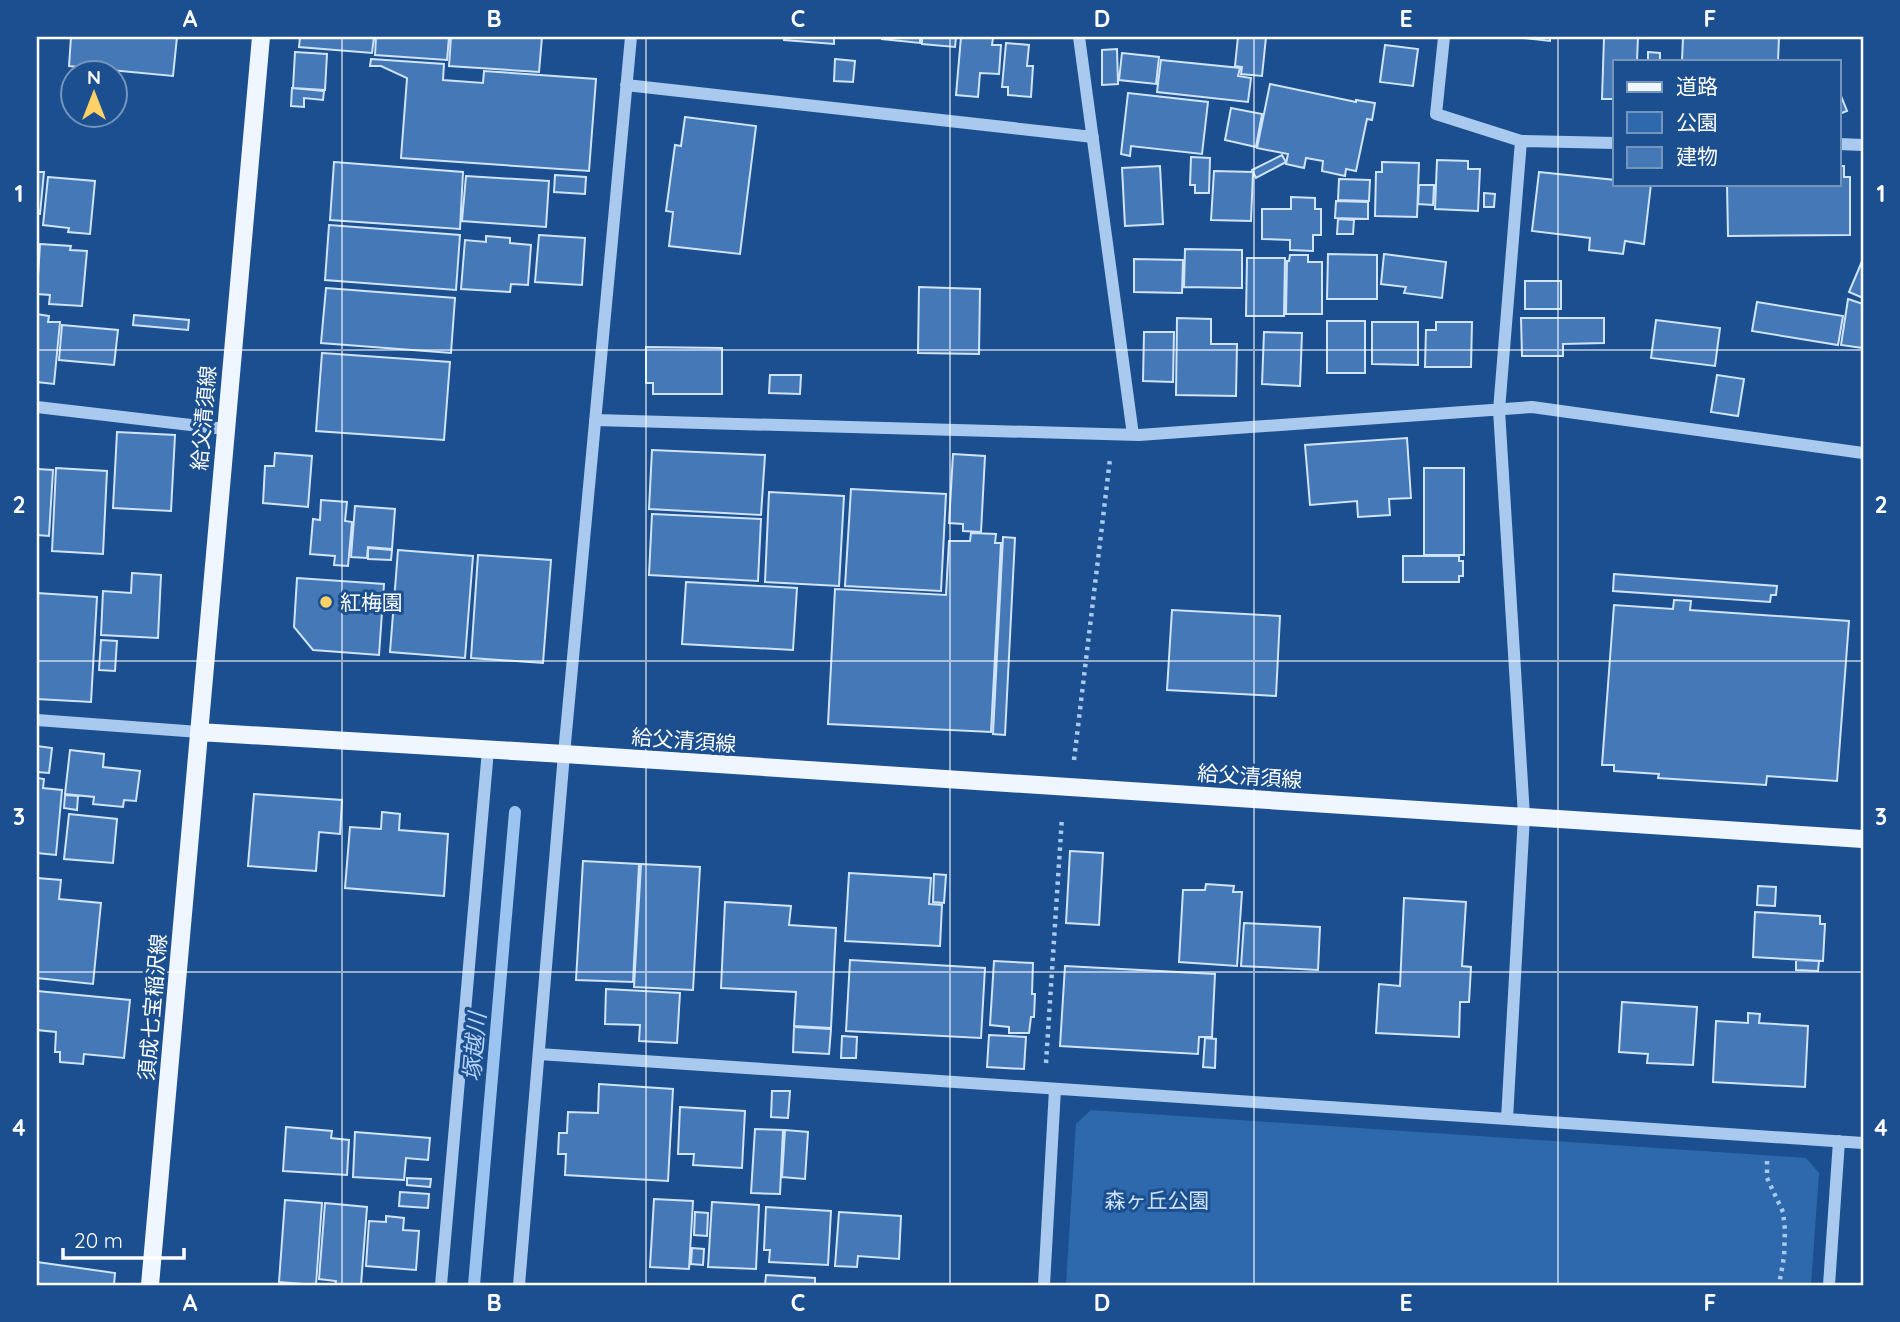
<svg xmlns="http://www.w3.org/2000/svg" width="1900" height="1322" font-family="Quicksand,'Noto Sans JP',sans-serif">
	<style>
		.green { fill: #2e69ad }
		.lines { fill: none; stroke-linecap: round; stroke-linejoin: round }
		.stream { stroke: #9cc4f0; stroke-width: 12 }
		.building { fill: #4478b7; stroke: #cfe3fa; stroke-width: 2 }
		.path { stroke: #a9c9ee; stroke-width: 4.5; stroke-dasharray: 3.5 5; stroke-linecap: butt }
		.minor { stroke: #a9c9ee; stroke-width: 12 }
		.major { stroke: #f0f6ff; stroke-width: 18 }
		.grid { fill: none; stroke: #fff; stroke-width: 2; stroke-opacity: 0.55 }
		.poi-dot { fill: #ffd166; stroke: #1b4f8f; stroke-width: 2.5 }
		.labels { text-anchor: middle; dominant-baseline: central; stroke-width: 6; stroke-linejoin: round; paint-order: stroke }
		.street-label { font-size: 21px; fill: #fff; stroke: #1b4f8f }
		.poi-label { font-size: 21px; fill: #fff; stroke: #1b4f8f; text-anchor: start }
		.park-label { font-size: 21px; fill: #cfe3fa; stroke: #1b4f8f }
		.water-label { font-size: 23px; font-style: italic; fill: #b5d3f5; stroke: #1b4f8f }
		.neatline { fill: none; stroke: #fff; stroke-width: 2.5 }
		.grid-label { font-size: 23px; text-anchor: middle; font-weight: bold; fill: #fff }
	</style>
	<rect width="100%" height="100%" fill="#1b4f8f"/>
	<path class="green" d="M1091 1110 1806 1158 1819 1173 1811 1285H1066L1076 1124Z"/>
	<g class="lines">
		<path class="stream" d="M474 1285 515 812"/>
	</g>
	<path class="building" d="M71 37H177L173 76 69 66Z
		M300 37H374L372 53 299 47Z
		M376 37H449L447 60 375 55Z
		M451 37H542L539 72 449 66Z
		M784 37H834V44L784 40Z
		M882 37H920V43L882 39Z
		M922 37H956L955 47 922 44Z
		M961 37 993 38 992 45H1001L999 74 980 73 978 97 956 95Z
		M1238 37H1266L1262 76 1241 74 1242 67 1235 66Z
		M1515 37H1550V41Z
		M1604 37H1638L1637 61H1615V99H1602Z
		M1683 37H1779L1778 61H1682Z
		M1006 43 1029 45 1027 66H1033L1031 97 1008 95V87H1002Z
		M1385 45 1418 49 1413 86 1380 82Z
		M1117 49 1118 84 1102 85V50Z
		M295 52 327 54 325 90 293 88Z
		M1648 52 1660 53V61H1648Z
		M1122 53 1159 57 1156 84 1119 80Z
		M371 59 444 64 443 80 483 83 484 71 596 79 589 171 401 158 407 78 381 66H370Z
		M835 59 855 61 853 82 834 81Z
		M1161 60 1240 68 1238 76 1251 78 1248 102 1157 92Z
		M1270 84 1356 102V100L1375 103 1372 120 1367 119 1356 171 1346 169 1345 176 1322 171 1323 161 1306 158 1304 168 1286 164 1288 154 1257 148Z
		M292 88 324 91 323 100 304 98V107L291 106Z
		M1839 91 1847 111 1839 114Z
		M1128 93 1208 102 1202 154 1131 146 1130 156 1121 154Z
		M1231 108 1262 114 1256 147 1225 140Z
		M685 117 756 126 740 254 669 246 673 212 666 211 675 145 681 146Z
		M1282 155 1286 162 1256 178 1252 170Z
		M1191 157 1210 158 1209 193H1195V185H1190Z
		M1437 160 1468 161V169H1480L1478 211 1435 209Z
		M334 162 463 172 460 229 330 220Z
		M1382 162 1419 163 1417 217 1375 216 1376 172H1382Z
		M1160 166 1163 224 1125 226 1122 168Z
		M1839 166H1844V177H1850V235L1728 236 1727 184H1839Z
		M1214 171 1253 172 1251 221 1211 220Z
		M37 172H44L40 214H37Z
		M1539 172 1615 180V184H1651L1644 244 1625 241 1623 254 1589 250 1590 238 1532 231Z
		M555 175 586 177 585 194 554 192Z
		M466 176 549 181 546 227 462 221Z
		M48 177 95 181 90 234 68 232 69 228 43 225Z
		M1339 179 1370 180 1369 201 1338 200Z
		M1419 185H1434L1433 205 1418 204Z
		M1484 193 1495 194 1494 207H1484Z
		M1291 197 1315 198V209H1321V235H1313V251L1290 250V240L1262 239V209H1291Z
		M1336 201 1368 202V219L1335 218Z
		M1338 219 1354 220 1353 234H1337Z
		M329 225 460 235 456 290 325 280Z
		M539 235 585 238 582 285 535 282Z
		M486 236 510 238V243L531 245 528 285 511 284 510 292 461 289 465 240 486 242Z
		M40 244 71 246 70 250 87 251 82 306 49 304 50 295 37 294Z
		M1185 249 1242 250V288L1184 287Z
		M1328 254 1377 255V299H1327Z
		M1384 254 1446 262 1442 298 1404 293 1406 287 1381 284Z
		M1290 255H1308V262H1322V314H1286L1287 261H1289Z
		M1247 258H1285L1284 316H1246Z
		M1134 259 1183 260 1182 293 1134 292Z
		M1863 259V298L1849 292Z
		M1525 281H1561V309H1525Z
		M919 287 980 289 979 354 918 353Z
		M326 288 455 298 451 353 321 343Z
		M1848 299 1863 304V348L1841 345Z
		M1757 302 1843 316 1838 345 1752 331Z
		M37 314 49 316 48 322H60L54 384 37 382Z
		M134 315 189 320 188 330 133 325Z
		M1177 318 1211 319V344H1237L1236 396 1176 395Z
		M1521 318H1604V343L1563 344V356H1522Z
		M1656 320 1720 328 1715 366 1651 358Z
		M1327 321H1365V373H1327Z
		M1372 322H1418V365L1372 364Z
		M1436 322H1472L1471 367H1425L1426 330H1436Z
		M62 325 118 330 114 365 59 360Z
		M1144 332H1174L1173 382 1143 381Z
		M1264 332 1302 333 1300 386 1262 384Z
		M646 347 722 348V394H653V383H646Z
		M322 353 450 362 444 440 316 431Z
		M770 375H801L800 394 769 393Z
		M1717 375 1744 379 1738 416 1711 412Z
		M117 432 175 435 171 511 113 508Z
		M1407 438 1411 498 1389 499 1390 515 1358 517 1357 501 1310 505 1305 445Z
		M652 450 765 455 761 515 649 509Z
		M275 453 312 456 308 507 263 503 265 466H274Z
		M953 454 985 456 981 532 963 531V524L949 523Z
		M56 468 107 471 103 554 52 551Z
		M1424 468H1464V555H1424Z
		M37 469 53 470 49 536 37 535Z
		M851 489 946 494 941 591 845 586Z
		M769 492 844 496 839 586 765 582Z
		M321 500 347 502 345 521 352 522 348 566 334 565 335 556 310 554 313 519 320 520Z
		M355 506 395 509 392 549 368 547 367 558 351 557Z
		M652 514 761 519 758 581 649 575Z
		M971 533 996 534 995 543H1001L991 732 828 724 835 589 946 595 949 541H970Z
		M1003 537 1015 538 1005 735 993 734Z
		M368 548 392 550 391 560 368 559Z
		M398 550 473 556 465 658 390 652Z
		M478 555 551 560 543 663 471 658Z
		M1403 556H1459V561H1463V576H1459V582H1403Z
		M132 573 161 575 158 638 101 635 103 591 131 593Z
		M1614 574 1777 586 1776 595H1771L1770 602 1613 591Z
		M297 578 384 584 379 655 313 650 294 627Z
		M686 582 797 588 793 650 682 644Z
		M37 593 97 597 91 702 37 699Z
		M1674 600 1691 601 1690 610 1849 621 1837 781 1767 776 1766 785 1658 778 1659 774 1614 771V765H1602L1614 605 1673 609Z
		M1172 610 1280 616 1276 696 1167 690Z
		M101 640 117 641 115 671 99 670Z
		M37 746 52 748 49 773 37 772Z
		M70 750 104 754 103 767 140 771 136 801 124 800 123 807 93 804 94 797 65 794Z
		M37 778 44 779 43 788 62 790 56 855 37 853Z
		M254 794 342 800 340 834 319 832 316 871 248 866Z
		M65 795 78 796 77 810 64 808Z
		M382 812 400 814 399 830 448 834 444 896 345 888 350 827 381 829Z
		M69 814 117 819 113 863 64 859Z
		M1070 851 1103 853 1099 925 1066 923Z
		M583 861 639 864 633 982 576 980Z
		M641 864 700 867 693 990 634 987Z
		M849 873 931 878 929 904 942 905 940 946 845 941Z
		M934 874 946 875 944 903 933 902Z
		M37 878 61 880 59 899 101 903 93 984 37 978Z
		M1206 884 1234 886 1233 892H1242L1237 966 1179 962 1183 890H1205Z
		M1758 886 1776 887 1775 906 1757 905Z
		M1404 898 1466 902 1462 966 1471 967 1469 1002H1460L1459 1037 1376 1033 1379 984 1400 986Z
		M725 902 791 906 789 925 836 928 831 1028 794 1026 796 992 721 988Z
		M1755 912 1820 916V924H1825L1823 961 1753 957Z
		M1244 923 1320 927 1318 970 1241 966Z
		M850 960 985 968 981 1038 846 1031Z
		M1796 960 1819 961 1818 971 1796 970Z
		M994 961 1033 963 1032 994H1035L1034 1017H1031L1029 1033H1009V1027L990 1025Z
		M1065 966 1215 974 1212 1037H1199L1198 1054 1060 1046Z
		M606 989 680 993 677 1043 639 1041 640 1025 605 1024Z
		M37 991 130 1000 124 1058 84 1054 83 1064 60 1062V1052H55L56 1032 37 1030Z
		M1622 1002 1697 1007 1693 1065 1647 1063 1648 1054 1619 1052Z
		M1748 1013 1760 1014 1759 1023 1808 1026 1805 1087 1713 1082 1716 1021 1748 1023Z
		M794 1027 831 1029 829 1054 793 1052Z
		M989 1035 1026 1037 1024 1069 987 1067Z
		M842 1036 857 1037 856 1058H841Z
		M1205 1038 1216 1039 1215 1068 1203 1067Z
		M599 1084 673 1089 668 1181 565 1175 566 1154H558L559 1133H567L568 1112 598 1113Z
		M772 1091H790L788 1118 771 1117Z
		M680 1107 745 1111 742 1168 693 1165 694 1154H678Z
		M286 1127 332 1131 331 1138 349 1140 347 1175 283 1171Z
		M755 1129 783 1130 780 1194 751 1193Z
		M785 1130 808 1132 805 1179 782 1177Z
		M355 1132 430 1138 428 1160 406 1158 404 1180 353 1177Z
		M407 1178 431 1179 430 1187 407 1185Z
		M400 1192 429 1194 428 1208 399 1206Z
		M654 1199 693 1201 689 1269 650 1267Z
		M285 1200 322 1203 316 1285 279 1282Z
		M712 1202 759 1205 756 1269 708 1267Z
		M325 1203 367 1207 361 1285H335L336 1281 319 1279Z
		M766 1207 831 1211 828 1265 769 1262 770 1250H764Z
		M695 1212 708 1213 707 1236 694 1235Z
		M839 1212 901 1216 899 1259 858 1256 857 1267 835 1266Z
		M386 1216 404 1218 403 1230 419 1231 416 1270 366 1266 369 1221 386 1222Z
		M692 1248 704 1249 703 1265 691 1264Z
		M37 1262 115 1273 114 1285H37Z
		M766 1275 815 1278V1285H765Z"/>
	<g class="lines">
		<path class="path" d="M1074 760 1110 459
			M1046 1063 1062 817
			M1767 1161V1178L1783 1212 1785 1230 1784 1257 1779 1285"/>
		<path class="minor" d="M1079 37 1133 435
			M1444 37 1436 114 1521 141 1615 143
			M626 85 1093 137
			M1839 144 1863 145
			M37 407 225 429
			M595 420 1139 435 1532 407 1863 453
			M37 720 199 732
			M539 1054 1863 1143
			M1507 1119 1524 816 1499 410 1521 141
			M441 1285 488 750
			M519 1285 564 754 631 37
			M1044 1285 1055 1089
			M1829 1285 1839 1141"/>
		<path class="major" d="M199 732 564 754 1863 839
			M150 1285 261 37"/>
	</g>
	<path class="grid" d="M342 37V1285M646 37V1285M950 37V1285M1254 37V1285M1558 37V1285M37 350H1863M37 661H1863M37 972H1863"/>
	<circle class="poi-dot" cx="326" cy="602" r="7"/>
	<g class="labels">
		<g class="street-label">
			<text transform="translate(203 418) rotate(-85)">給父清須線</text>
			<text transform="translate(684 740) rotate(4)">給父清須線</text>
			<text transform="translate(1250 776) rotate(4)">給父清須線</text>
			<text transform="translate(152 1007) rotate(-85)">須成七宝稲沢線</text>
		</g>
		<g class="poi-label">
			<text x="340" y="602">紅梅園</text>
		</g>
		<g class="park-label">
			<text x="1157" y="1200">森ヶ丘公園</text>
		</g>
		<g class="water-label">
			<text transform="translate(474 1047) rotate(-85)">塚越川</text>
		</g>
	</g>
	<rect width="1900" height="1322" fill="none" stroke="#1b4f8f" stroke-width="77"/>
	<rect x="1613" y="60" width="228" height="126" fill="#1b4f8f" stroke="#7695bc" stroke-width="2"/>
	<rect x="1627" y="82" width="35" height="10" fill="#f0f6ff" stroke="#7695bc" stroke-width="2"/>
	<text x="1676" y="94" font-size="21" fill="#ffffff">道路</text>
	<rect x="1627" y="112" width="35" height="21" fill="#2e69ad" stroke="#7695bc" stroke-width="2"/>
	<text x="1676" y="130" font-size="21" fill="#ffffff">公園</text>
	<rect x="1627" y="147" width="35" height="21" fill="#4478b7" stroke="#7695bc" stroke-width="2"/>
	<text x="1676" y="164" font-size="21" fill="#ffffff">建物</text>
	<g transform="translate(94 94)"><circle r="33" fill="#1b4f8f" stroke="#7695bc" stroke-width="2"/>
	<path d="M0-5L12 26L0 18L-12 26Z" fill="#ffd166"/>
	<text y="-10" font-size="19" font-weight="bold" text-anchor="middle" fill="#ffffff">N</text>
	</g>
	<path d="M63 1248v10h121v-10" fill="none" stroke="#ffffff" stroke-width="3.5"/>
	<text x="74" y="1248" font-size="21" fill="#ffffff" stroke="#1b4f8f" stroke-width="5" paint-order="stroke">20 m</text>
	<rect x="38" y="38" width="1824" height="1246" class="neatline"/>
	<g class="grid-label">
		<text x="190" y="27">A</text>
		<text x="494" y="27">B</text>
		<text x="798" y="27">C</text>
		<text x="1102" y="27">D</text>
		<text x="1406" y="27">E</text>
		<text x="1710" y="27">F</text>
		<text x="19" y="202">1</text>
		<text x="1881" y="202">1</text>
		<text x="19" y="513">2</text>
		<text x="1881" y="513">2</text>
		<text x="19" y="825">3</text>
		<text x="1881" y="825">3</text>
		<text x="19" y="1136">4</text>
		<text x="1881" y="1136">4</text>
		<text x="190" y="1311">A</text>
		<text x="494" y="1311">B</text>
		<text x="798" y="1311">C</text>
		<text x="1102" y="1311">D</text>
		<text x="1406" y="1311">E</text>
		<text x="1710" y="1311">F</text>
	</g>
</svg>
